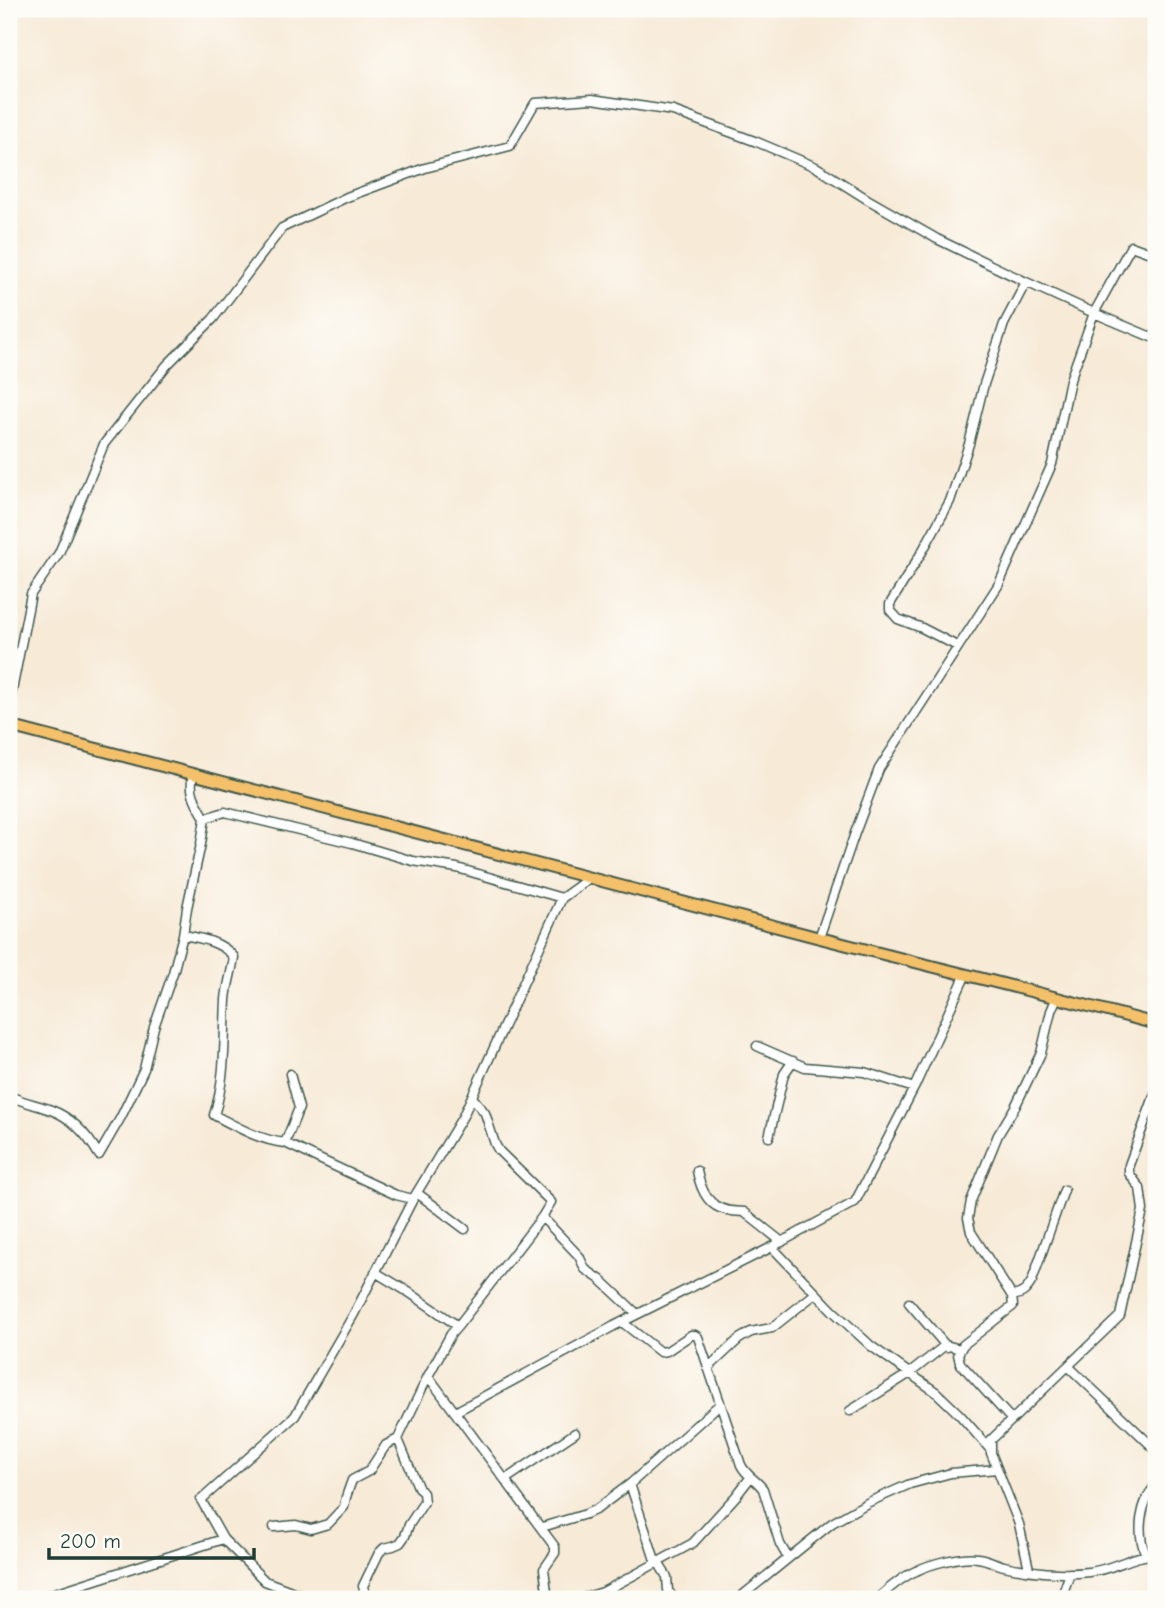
<svg xmlns="http://www.w3.org/2000/svg" width="1165" height="1608" font-family="'Comic Neue',sans-serif">
	<style>
		.lines { fill: none; stroke-linecap: round; stroke-linejoin: round }
		.minor-casing { stroke: #3f574c; stroke-width: 11 }
		.major-casing { stroke: #3f574c; stroke-width: 14 }
		.minor { stroke: #fff; stroke-width: 8 }
		.major { stroke: #f4c16a; stroke-width: 10 }
	</style>
	<rect width="100%" height="100%" fill="#fdfcf7"/>
	<filter id="ink" filterUnits="userSpaceOnUse"><feTurbulence type="fractalNoise" baseFrequency=".0143" numOctaves="2"/><feDisplacementMap in="SourceGraphic" scale="14" xChannelSelector="R" yChannelSelector="G"/><feConvolveMatrix kernelMatrix="1 2 1 2 8 2 1 2 1" color-interpolation-filters="sRGB"/></filter>
	<filter id="wash" filterUnits="userSpaceOnUse"><feTurbulence type="fractalNoise" baseFrequency=".00686" numOctaves="4" result="noise"/><feDisplacementMap in="SourceGraphic" scale="28" xChannelSelector="R" yChannelSelector="G"/><feGaussianBlur stdDeviation="1.57" result="paint"/><feColorMatrix in="noise" values="0 0 0 0 0 0 0 0 0 0 0 0 0 0 0 0 0 1.4 0 .05"/><feComposite in="paint" operator="in"/></filter>
	<g filter="url(#wash)">
		<rect width="100%" height="100%" fill="#f7ead7"/>
	</g>
	<g filter="url(#ink)">
		<g class="lines">
			<defs>
				<path id="minor" d="M957 646 922 628 898 619 890 610V604L922 552 950 501 969 444 984 384 1004 324 1026 282
					M9 706 31 594 59 553 104 444 167 365 213 319 282 228 347 197 425 168 510 146 535 103 592 99 673 111 757 142 816 167 867 199 937 239 1026 282 1094 313 1131 246 1156 255
					M193 776C188 792 198 805 205 818
					M183 935C201 938 222 942 234 957 232 971 227 986 226 1000 224 1039 226 1078 214 1115 237 1127 259 1140 285 1143L396 1195 413 1199
					M819 938 855 833 879 769 999 584 1052 464 1070 380 1094 313 1156 339
					M757 1046 805 1067 864 1072 914 1088
					M9 1096C23 1102 37 1105 51 1110 73 1118 88 1136 99 1155L121 1117 144 1069 154 1027 173 973 183 935 187 908 201 844 205 818 225 812 352 843 413 861 457 868 562 898
					M769 1137 784 1074 793 1061
					M285 1143 299 1108 290 1074
					M697 1171C700 1187 707 1206 726 1210 732 1212 738 1211 744 1212L782 1242
					M417 1193 465 1229
					M542 1217 579 1256 585 1269 601 1280 637 1314
					M772 1247 832 1310 871 1346 936 1392 960 1415 990 1449
					M375 1272 410 1293 458 1326 451 1334 428 1376 555 1547V1553L544 1569 548 1599
					M1012 1296C1023 1294 1026 1291 1032 1281L1064 1190
					M909 1303 947 1347
					M622 1322 660 1352 667 1351 691 1335H695L698 1337 741 1465C747 1477 756 1479 763 1489L780 1544 788 1558
					M458 1326 542 1217 551 1202 499 1151 495 1144 485 1113 472 1097
					M1068 1366 1156 1450
					M708 1368 739 1339 751 1332 772 1328 816 1293
					M850 1411 910 1373 943 1347 949 1346 960 1349
					M455 1412 614 1326 772 1247 855 1202 914 1088 966 974
					M1012 1420 960 1363 958 1354 963 1345 1013 1306 1012 1296 971 1232 968 1218 971 1201 998 1135 1015 1107 1041 1053 1051 1011 1057 997
					M506 1479 575 1433
					M630 1484 656 1563
					M274 1527 296 1525 311 1529 328 1524 344 1507 346 1497 352 1480 369 1471 386 1445 398 1439 428 1376
					M542 1527 586 1514 597 1509 630 1484 720 1404
					M223 1539 201 1500 295 1416 354 1314 413 1199 463 1116 562 898 588 879
					M1146 1555C1136 1532 1140 1503 1156 1485
					M658 1562 667 1577 668 1591 675 1599
					M1029 1569 1019 1524 991 1453V1440L1120 1316 1143 1210 1140 1188 1129 1173V1165L1156 1091
					M36 1599 223 1539 265 1581 312 1599
					M366 1599 363 1586 379 1553 384 1548 393 1546 400 1543 405 1536 409 1525 424 1502 423 1493 418 1487 398 1439
					M580 1599 603 1592 693 1543 736 1496 750 1478
					M738 1599 832 1523 869 1502 910 1484 951 1473 997 1469
					M877 1599C888 1589 902 1577 916 1571 930 1564 963 1555 978 1558 987 1559 996 1564 1004 1566 1030 1572 1063 1575 1089 1572 1113 1570 1133 1554 1156 1555
					M1061 1599 1070 1573"/>
				<path id="major" d="M9 726C277 798 546 869 816 937 929 966 1043 993 1156 1024"/>
			</defs>
			<use href="#minor" class="minor-casing"/>
			<use href="#major" class="major-casing"/>
			<use href="#minor" class="minor"/>
			<use href="#major" class="major"/>
		</g>
	</g>
	<rect width="1165" height="1608" fill="none" stroke="#fdfcf7" stroke-width="35"/>
	<path d="M49 1548v10h205v-10" fill="none" stroke="#1f3d34" stroke-width="3.5"/>
	<text x="60" y="1548" font-size="21" fill="#1f3d34" stroke="#fdfcf7" stroke-width="5" paint-order="stroke">200 m</text>
</svg>
